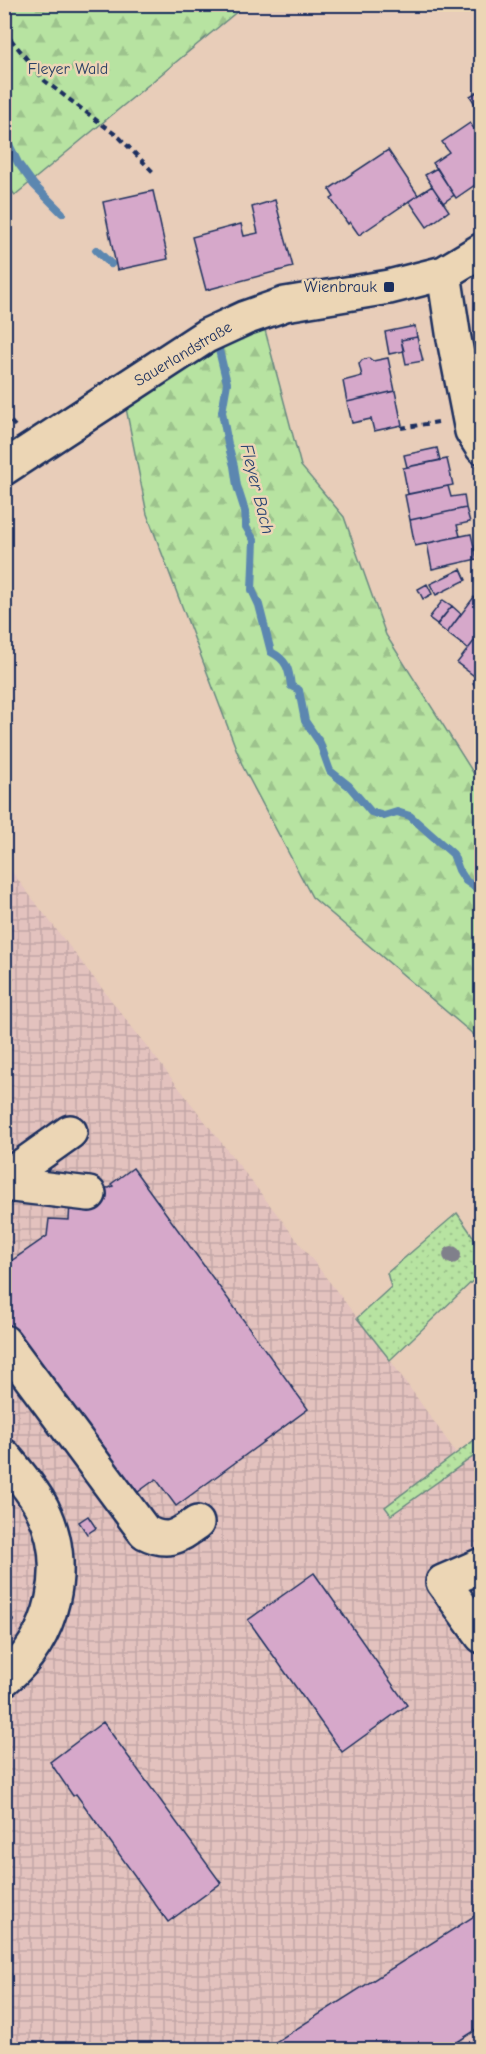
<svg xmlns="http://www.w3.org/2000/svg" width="486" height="2054" font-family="'Comic Neue',sans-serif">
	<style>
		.industrial { fill: url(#industrial-grid) }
		.grass { fill: url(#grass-dots); stroke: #698980; stroke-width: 1.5 }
		.forest { fill: url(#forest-firs); stroke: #698980; stroke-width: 1.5 }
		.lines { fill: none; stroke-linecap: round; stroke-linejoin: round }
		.stream { stroke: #5c87b0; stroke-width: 8 }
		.building { fill: #d6a8ca; stroke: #1b2f5e; stroke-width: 1.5 }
		.minor-casing { stroke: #1b2f5e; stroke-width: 38 }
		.path { stroke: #1b2f5e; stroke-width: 4; stroke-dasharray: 6 4.5; stroke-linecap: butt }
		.minor { stroke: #ecd6b5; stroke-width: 33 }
		.tree { fill: #80808b }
		.poi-dot { fill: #1b2f5e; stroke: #ecd6b5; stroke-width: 2 }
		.labels { text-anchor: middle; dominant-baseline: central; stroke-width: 5; stroke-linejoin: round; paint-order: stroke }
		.park-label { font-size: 16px; fill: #2b4165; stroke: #ecd6b5 }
		.poi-label { font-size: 16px; fill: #1b2f5e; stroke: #ecd6b5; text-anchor: end }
		.street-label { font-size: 16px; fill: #1b2f5e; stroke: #ecd6b5 }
		.water-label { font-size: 18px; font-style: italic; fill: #2b4573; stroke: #ecd6b5 }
	</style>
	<defs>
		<pattern id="industrial-grid" width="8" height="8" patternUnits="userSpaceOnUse" patternTransform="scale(1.5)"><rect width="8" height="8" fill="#e3c2be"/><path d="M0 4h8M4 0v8" fill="none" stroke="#c2a7a6"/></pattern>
		<pattern id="grass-dots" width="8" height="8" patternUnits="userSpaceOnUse" patternTransform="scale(1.5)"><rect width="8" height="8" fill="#b7e3a1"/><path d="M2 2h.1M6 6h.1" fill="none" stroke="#9dc38d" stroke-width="1.8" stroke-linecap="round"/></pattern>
		<pattern id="forest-firs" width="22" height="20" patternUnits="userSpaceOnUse" patternTransform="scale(1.5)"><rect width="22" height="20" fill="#b7e3a1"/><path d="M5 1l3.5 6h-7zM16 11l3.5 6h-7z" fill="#9dc38d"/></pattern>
	</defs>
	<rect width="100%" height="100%" fill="#e8cdb9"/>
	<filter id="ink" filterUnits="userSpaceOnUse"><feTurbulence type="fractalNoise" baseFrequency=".0167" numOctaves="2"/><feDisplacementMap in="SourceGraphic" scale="12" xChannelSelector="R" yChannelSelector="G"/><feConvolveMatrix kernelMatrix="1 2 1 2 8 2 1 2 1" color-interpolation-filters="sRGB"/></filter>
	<g filter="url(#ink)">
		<path class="industrial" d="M4 862 390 1360 457 1454 481 1437V2049H5Z"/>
		<path class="grass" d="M457 1213 481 1248V1273L390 1360 357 1318 391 1287 387 1273Z
			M481 1435V1451L391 1515 385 1507Z"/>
		<path class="forest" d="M4 5 5 4 245 5 15 195 5 183Z
			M265 330 301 466 344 517 386 635 481 785V1041L312 897 243 767 147 514 126 408C173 375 209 346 265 330Z"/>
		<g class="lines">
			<path class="stream" d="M4 134 18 163 34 185 62 213
				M96 250 111 264
				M219 350 227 383 222 412 228 444 234 466 237 486 245 511 246 527 254 540 252 590 259 605 271 652C287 660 289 669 291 686L299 690 305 721 320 743 330 771 349 786 371 812 384 816 397 812 410 816 453 854 459 870 466 881 482 892"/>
		</g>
		<path class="building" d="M482 89V115L470 96Z
			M470 123 482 140V180L456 198 433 163 449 152 442 142Z
			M388 150 418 195 359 235 350 222 348 224 331 199 334 197 329 189Z
			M437 168 454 195 443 203 425 175Z
			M432 186 449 211 427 227 409 201Z
			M153 191 168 259 117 270 103 202Z
			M275 200 293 267 206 290 192 237 241 224 244 236 258 233 252 207Z
			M415 326 417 337 401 340 404 351 389 354 385 332Z
			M417 337 423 361 406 364 401 340Z
			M369 358 373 361 388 358 395 391 347 402 343 381 362 376 359 364 362 360Z
			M395 391 402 425 374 431 371 419 352 423 347 402Z
			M437 448 440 460 407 467 404 455Z
			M447 459 453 485 408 494 403 468Z
			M448 486 451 497 464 495 466 508 410 520 405 495Z
			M466 508 470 522 457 525 460 536 415 546 410 520Z
			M471 534 477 559 432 569 427 543Z
			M461 569 466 580 436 595 430 584Z
			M427 584 432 594 423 599 418 589Z
			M474 597 482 603V631L468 649 447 633Z
			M443 600 452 606 437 624 429 618Z
			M452 606 461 614 447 633 437 625Z
			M482 631V673L477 678 457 663Z
			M482 673V691L473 684Z
			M133 1168 308 1409 176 1506 156 1479 134 1495 4 1318V1266L47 1236 49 1219 69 1220 70 1202 91 1186 109 1188 113 1186 111 1184Z
			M88 1516 96 1528 87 1534 79 1522Z
			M314 1573 407 1705 342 1752 248 1620Z
			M4 1609 14 1621 4 1628Z
			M103 1722 221 1883 168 1922 76 1794 73 1796 50 1762Z
			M482 1911V2026L445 2050H263Z"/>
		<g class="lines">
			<defs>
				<path id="minor" d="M444 273 454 339 472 431 482 447
					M4 468 206 336 245 318 285 304 389 287 444 273 482 250
					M4 1179 70 1132
					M4 1184 89 1194
					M4 1342 145 1532C168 1544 177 1537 197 1523
					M4 1456C17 1472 33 1490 42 1508 71 1565 54 1639 4 1679
					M482 1565 443 1582 482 1636"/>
			</defs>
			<use href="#minor" class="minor-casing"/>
			<path class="path" d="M4 31 45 81 120 138 154 173
				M4 414 15 426
				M401 428 438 422"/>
			<use href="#minor" class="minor"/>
		</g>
		<circle class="tree" cx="452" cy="1255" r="9"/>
	</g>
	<rect class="poi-dot" x="383" y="281" width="12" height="12" rx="3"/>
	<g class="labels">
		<g class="park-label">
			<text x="68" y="69">Fleyer Wald</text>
		</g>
		<g class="poi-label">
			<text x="377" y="287">Wienbrauk</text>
		</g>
		<g class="street-label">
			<text transform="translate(183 354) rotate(-31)">Sauerlandstraße</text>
		</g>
		<g class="water-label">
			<text transform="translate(257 489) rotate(76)">Fleyer Bach</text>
		</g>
	</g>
	<rect width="486" height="2054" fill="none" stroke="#ecd6b5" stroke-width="24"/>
	<rect x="12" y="12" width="462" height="2030" fill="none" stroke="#1b2f5e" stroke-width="2" filter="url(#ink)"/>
</svg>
